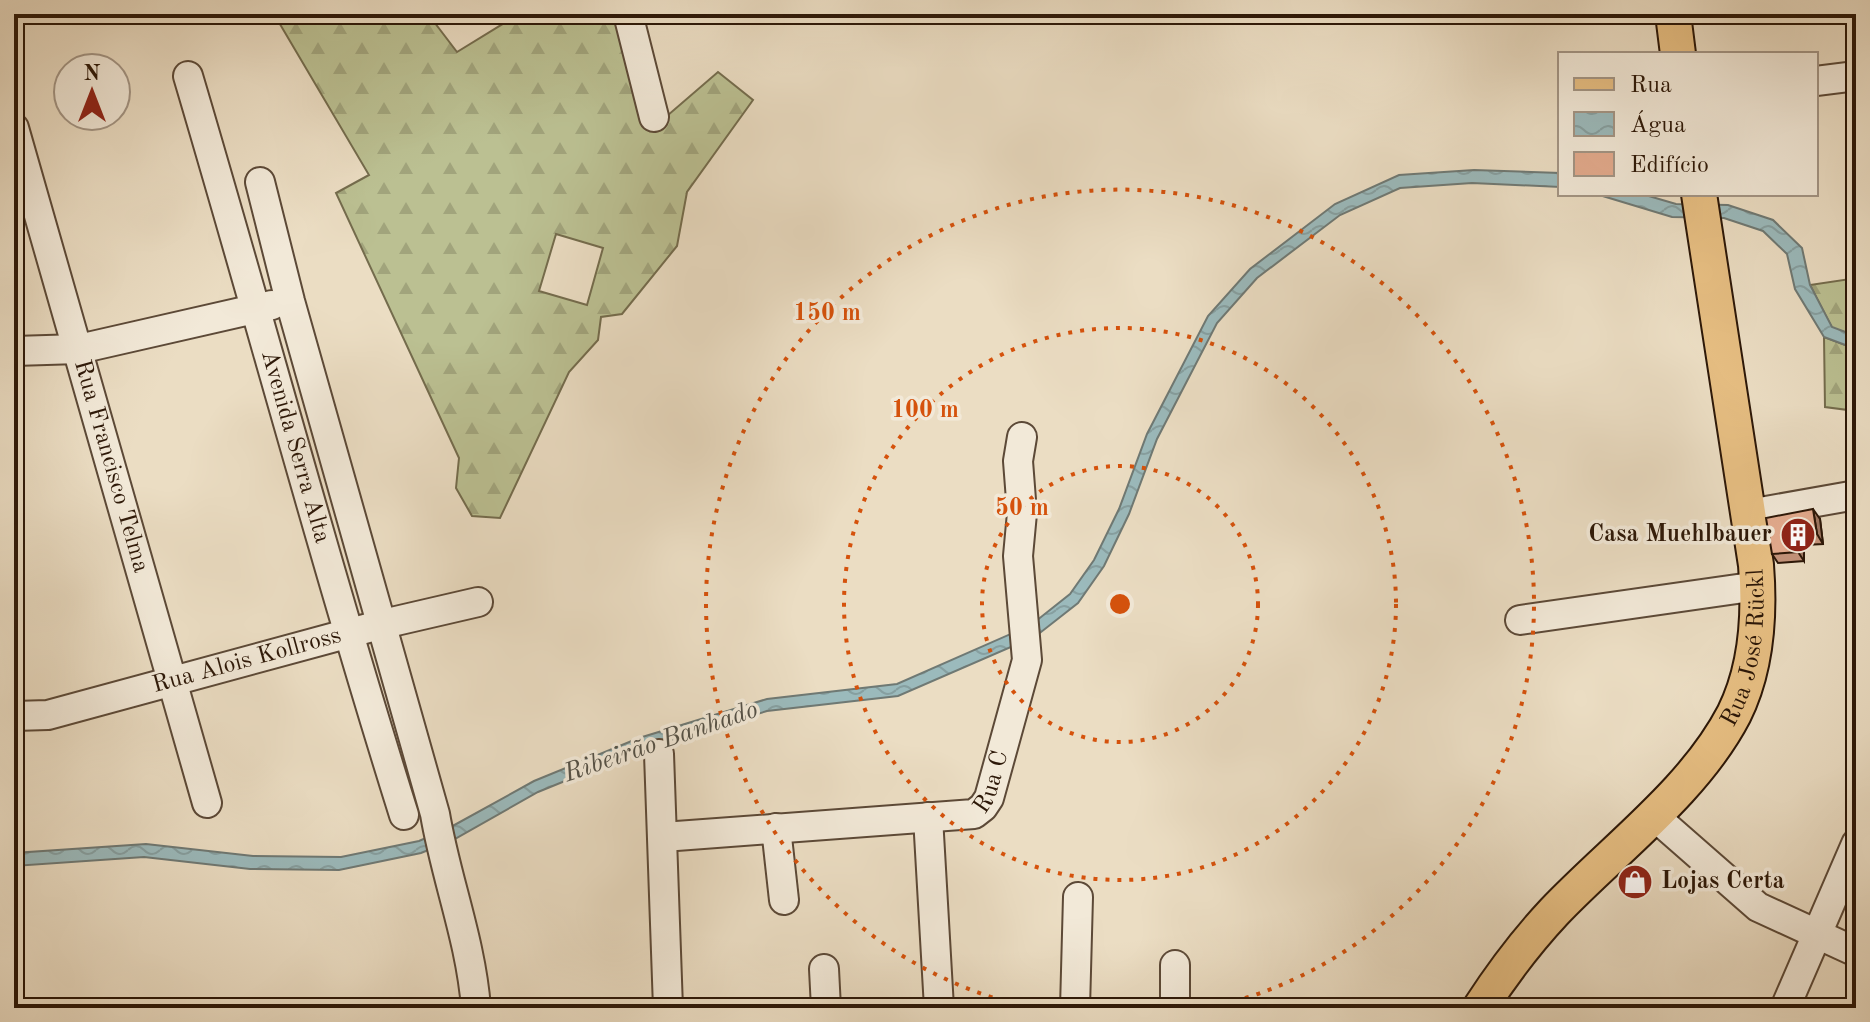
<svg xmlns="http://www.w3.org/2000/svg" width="1870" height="1022" font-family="'Old Standard TT',serif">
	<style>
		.forest { fill: url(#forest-firs); stroke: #746c4d; stroke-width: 2; fill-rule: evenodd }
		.water { fill: url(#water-waves); stroke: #6f7974; stroke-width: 2 }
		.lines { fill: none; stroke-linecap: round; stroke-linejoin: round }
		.minor-casing { stroke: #5c4937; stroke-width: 32 }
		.major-casing { stroke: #2d1808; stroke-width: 38 }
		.minor { stroke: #f2e9d8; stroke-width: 28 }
		.major { stroke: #e6be82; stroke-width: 34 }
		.wall { fill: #c3937a; stroke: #2d1808; stroke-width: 2 }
		.shaded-wall { fill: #9f7863; stroke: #2d1808; stroke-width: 2 }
		.building { fill: #e3ab8e; stroke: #2d1808; stroke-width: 2 }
		.ring { fill: none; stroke: #d5520c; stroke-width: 4; stroke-dasharray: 4 8 }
		.labels { text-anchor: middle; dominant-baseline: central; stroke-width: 7; stroke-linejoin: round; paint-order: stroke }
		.street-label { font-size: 24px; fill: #2d1808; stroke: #f2e9d8 }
		.poi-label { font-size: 24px; font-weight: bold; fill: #2d1808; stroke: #f2e9d8; text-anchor: end }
		.water-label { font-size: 26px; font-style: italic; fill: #545147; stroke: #f2e9d8 }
		.centre { fill: #d5520c; stroke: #f2e9d8; stroke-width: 4 }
		.ring-label { font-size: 24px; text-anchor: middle; font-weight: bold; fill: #d5520c; stroke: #f2e9d8; stroke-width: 7; stroke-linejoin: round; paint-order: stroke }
	</style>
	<defs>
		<pattern id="forest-firs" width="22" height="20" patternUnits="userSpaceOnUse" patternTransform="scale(2)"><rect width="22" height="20" fill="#bbc092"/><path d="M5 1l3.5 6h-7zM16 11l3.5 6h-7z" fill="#a1a47c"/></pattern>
		<pattern id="water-waves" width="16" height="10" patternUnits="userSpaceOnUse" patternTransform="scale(2)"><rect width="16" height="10" fill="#9bbabc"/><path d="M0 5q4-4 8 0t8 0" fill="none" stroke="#869fa0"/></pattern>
	</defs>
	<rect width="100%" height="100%" fill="#ebddc3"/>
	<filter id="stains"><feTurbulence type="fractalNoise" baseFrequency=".0025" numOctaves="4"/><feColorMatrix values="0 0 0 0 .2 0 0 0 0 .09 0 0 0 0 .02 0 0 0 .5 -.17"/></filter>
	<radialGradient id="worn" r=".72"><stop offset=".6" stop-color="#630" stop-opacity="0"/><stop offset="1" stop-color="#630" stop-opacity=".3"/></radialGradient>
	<path class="forest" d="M274 14H428L457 52 519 14H617L667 116 718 72 753 100 687 192 677 246 622 314 601 317 598 340 569 372 500 518 472 516 456 488 459 458 336 193 369 175ZM556 234 603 248 587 305 539 291Z
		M1850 279 1856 288V336L1832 328 1810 285Z
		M1824 337 1856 349V411L1825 407Z"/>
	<path class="water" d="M1474 170 1560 173V187L1472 183 1400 188 1340 215 1257 278 1217 323 1157 439 1129 514 1104 566 1078 603 1036 636 898 696 767 711 641 750 538 792 453 840 421 853 339 870 250 869 144 857 14 866V853L146 844 253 856 341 857 419 841 449 828 534 781 639 738 767 699 897 684 1031 625 1070 594 1094 560 1119 509 1147 434 1208 316 1250 269 1335 204 1399 175Z
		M1596 194H1642L1676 204 1728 205 1773 220 1802 248 1810 285 1832 327 1856 336V349L1824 337 1795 289 1787 254 1763 231 1724 218 1672 217Z"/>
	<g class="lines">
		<defs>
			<g id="minor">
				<path d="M628 14 654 117"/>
				<path id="s1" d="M188 76C261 322 327 570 404 815"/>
				<path d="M1816 81 1856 76"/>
				<path id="s2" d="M14 128 207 803"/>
				<path d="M260 182 290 301 435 814C446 879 471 941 476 1008"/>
				<path d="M14 351 79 349 272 305"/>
				<path d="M1749 514 1856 495"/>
				<path d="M1520 620 1758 586"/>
				<path id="s3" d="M14 716 48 715 383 624 478 602"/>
				<path d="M659 754 668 1008"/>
				<path d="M1653 815 1758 907 1856 952"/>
				<path d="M928 817 939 1008"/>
				<path d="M776 828 784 900"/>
				<path id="s4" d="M663 837 974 814 983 807 989 798 1027 660 1018 556 1022 513 1018 461 1022 437"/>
				<path d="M1175 965V1008"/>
				<path d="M824 969 826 1008"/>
				<path d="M1075 1008 1078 897"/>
				<path d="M1785 1008 1856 844"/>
			</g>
			<g id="major">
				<path d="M1673 14 1678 54"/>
				<path id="s5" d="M1480 1008C1502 974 1526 942 1554 912 1613 850 1694 791 1734 714 1757 668 1760 615 1756 565L1699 194"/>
			</g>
		</defs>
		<use href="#minor" class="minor-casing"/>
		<use href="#major" class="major-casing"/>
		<use href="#minor" class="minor"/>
		<use href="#major" class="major"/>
	</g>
	<path class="wall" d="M1820 519 1823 544 1804 545V561L1778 563 1772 554Z"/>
	<path class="shaded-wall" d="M1813 509 1820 519 1823 544 1817 534Z
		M1797 536 1804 545V561L1798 552Z"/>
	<path class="building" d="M1813 509 1817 534 1797 536 1798 552 1772 554 1766 518Z"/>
	<g class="ring">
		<circle cx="1120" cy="604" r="138"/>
		<circle cx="1120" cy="604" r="276"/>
		<path d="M1027 1007A414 414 0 1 1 1213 1007"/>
	</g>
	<defs>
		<symbol id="building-disc" viewBox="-11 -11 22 22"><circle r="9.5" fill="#8f2418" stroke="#f2e9d8"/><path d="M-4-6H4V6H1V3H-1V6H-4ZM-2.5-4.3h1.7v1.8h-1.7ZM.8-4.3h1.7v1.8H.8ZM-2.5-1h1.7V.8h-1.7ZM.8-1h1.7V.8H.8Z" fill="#fff"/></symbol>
		<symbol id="shop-disc" viewBox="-11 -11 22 22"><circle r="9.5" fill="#8f2418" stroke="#f2e9d8"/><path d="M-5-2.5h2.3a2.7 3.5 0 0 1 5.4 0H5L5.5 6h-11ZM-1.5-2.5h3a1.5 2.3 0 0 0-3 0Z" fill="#fff"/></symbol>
	</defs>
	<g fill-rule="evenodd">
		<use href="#building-disc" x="1778" y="515" width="40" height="40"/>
		<use href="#shop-disc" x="1615" y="862" width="40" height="40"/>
	</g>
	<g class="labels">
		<g class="street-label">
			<text stroke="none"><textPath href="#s1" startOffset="386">Avenida Serra Alta</textPath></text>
			<text stroke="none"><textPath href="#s2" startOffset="352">Rua Francisco Telma</textPath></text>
			<text stroke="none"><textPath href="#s5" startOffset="458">Rua José Rückl</textPath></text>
			<text stroke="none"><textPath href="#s3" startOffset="240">Rua Alois Kollross</textPath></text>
			<text stroke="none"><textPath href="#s4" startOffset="350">Rua C</textPath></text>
		</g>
		<g class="poi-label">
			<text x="1772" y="535">Casa Muehlbauer</text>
			<text x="1661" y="882" text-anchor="start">Lojas Certa</text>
		</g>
		<g class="water-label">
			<text transform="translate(661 742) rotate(-19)">Ribeirão Banhado</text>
		</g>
	</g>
	<circle cx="1120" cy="604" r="12" class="centre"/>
	<g class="ring-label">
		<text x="827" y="320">150 m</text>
		<text x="925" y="417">100 m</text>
		<text x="1022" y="515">50 m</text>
	</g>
	<rect width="1870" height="1022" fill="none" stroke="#ebddc3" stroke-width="48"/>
	<rect x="16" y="16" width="1838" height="990" fill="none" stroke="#2d1808" stroke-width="4"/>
	<rect x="24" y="24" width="1822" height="974" fill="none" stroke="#2d1808" stroke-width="2"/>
	<rect x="1558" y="52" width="260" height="144" fill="#f2e9d8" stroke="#a39585" stroke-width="2"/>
	<rect x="1574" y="78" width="40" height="12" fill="#e6be82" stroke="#a39585" stroke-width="2"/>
	<text x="1630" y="92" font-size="24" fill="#2d1808">Rua</text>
	<rect x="1574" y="112" width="40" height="24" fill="url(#water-waves)" stroke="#a39585" stroke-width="2"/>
	<text x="1630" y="132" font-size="24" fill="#2d1808">Água</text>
	<rect x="1574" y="152" width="40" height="24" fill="#e3ab8e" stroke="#a39585" stroke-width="2"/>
	<text x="1630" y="172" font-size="24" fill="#2d1808">Edifício</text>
	<g transform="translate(92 92)"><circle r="38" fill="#f2e9d8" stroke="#a39585" stroke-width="2"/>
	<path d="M0-6L14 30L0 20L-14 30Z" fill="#8f2418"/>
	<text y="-12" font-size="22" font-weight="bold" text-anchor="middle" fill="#2d1808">N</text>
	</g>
	<rect width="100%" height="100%" filter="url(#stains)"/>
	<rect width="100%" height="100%" fill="url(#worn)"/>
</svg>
